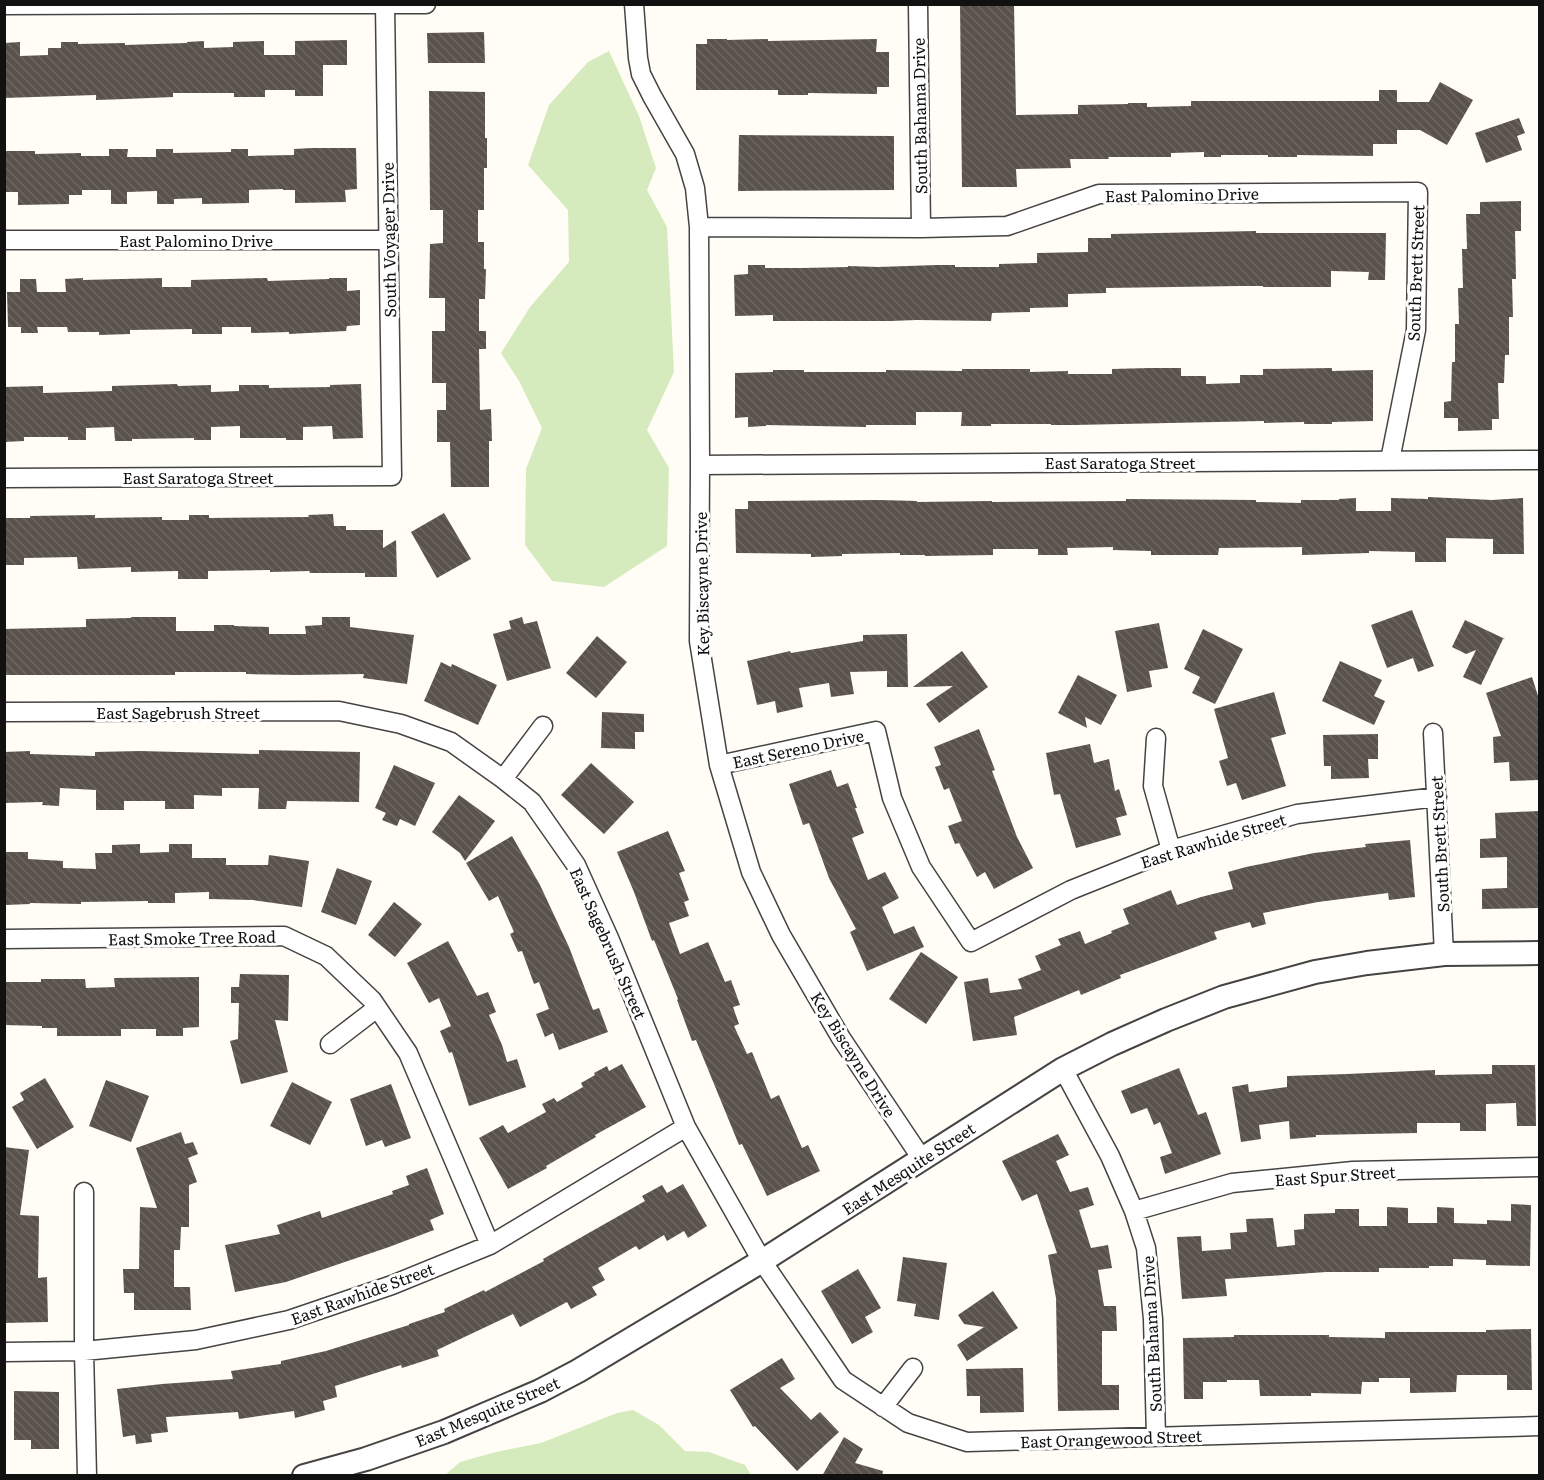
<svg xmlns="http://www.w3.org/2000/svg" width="1544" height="1480" font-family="Literata,serif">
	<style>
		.park { fill: #d5ebbd }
		.building { fill: url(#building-back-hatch) }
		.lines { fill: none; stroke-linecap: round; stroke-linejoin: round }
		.minor-casing { stroke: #444; stroke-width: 21 }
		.tertiary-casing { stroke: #444; stroke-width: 26 }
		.minor { stroke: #fff; stroke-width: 18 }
		.tertiary { stroke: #fff; stroke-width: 22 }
		.labels { text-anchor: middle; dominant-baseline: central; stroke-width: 6; stroke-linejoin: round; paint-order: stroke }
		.street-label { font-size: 16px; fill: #111; stroke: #fff }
	</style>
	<defs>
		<pattern id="building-back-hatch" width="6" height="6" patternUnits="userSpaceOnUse" patternTransform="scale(1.5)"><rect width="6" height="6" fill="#5a524d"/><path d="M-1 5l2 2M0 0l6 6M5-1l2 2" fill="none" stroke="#6d6662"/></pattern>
	</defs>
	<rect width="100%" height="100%" fill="#fffdf5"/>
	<path class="park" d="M609 51 639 116 656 168 647 190 667 227 674 372 647 430 669 468 667 546 604 587 552 581 525 545 526 469 542 428 519 381 501 353 530 307 569 262 568 210 528 165 549 105 588 62Z
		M633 1410 659 1425 685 1451 709 1452 745 1465 751 1475H445L460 1462 496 1452 541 1443 617 1413Z"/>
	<path class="building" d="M960 4H1014L1016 115 1078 114V105L1128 104V103H1147V107L1191 106V101H1379V90H1397V102H1429L1440 82 1473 100 1447 145 1420 130H1397V144H1373V156L1297 155V157H1268V155H1221V157H1204V152L1171 153V157H1108L1109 159H1070L1071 168 1016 169 1017 187H962Z
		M484 32 485 63H428L427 33Z
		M707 39H727V40L768 39V41L877 39 876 52H889V87H877V94L808 93V95H778V90H696V44H707Z
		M347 40V65H323V96H295V90H265V97H234V93H173V97L126 99 96 100V95L4 98V43L20 42V56L48 55V48H61V42H78V44L125 43V45L187 43V42L204 41V48L233 47V42L264 41V55H295V41Z
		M429 91 485 92V138H487V168H484V210H478V242H484V269H486L485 299H479V331H486V349H479L480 410 491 409 492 441H489V487H451L450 442H437V410H446V383H432V331H445V298H429L430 244 443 243V210H430Z
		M1519 118 1525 133 1517 136 1522 150 1486 163 1475 133Z
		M739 135 894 136V190L738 191Z
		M312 148H356L357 189 345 190 346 202 295 203V190H283V189L249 190V203L202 204V198L174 199V204H157V191L127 192V204H111V190H82V195H69V204L18 205V192H6L5 151H35V154L81 153V156H109V149H128L127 157H156V149H173V153L231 152V149H248V156L294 155V149Z
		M1521 201V231H1515L1516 279H1512L1513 317H1509V355H1505L1504 383H1498L1499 419H1492V430L1458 431V418H1444V402L1451 401 1452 362H1455V324H1459L1458 288H1463L1462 249H1467L1466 214H1480V202Z
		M1256 231V233H1386L1385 280H1368L1369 272 1331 271V287H1263V286H1240L1106 288V293L1068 294V307L1030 308V312L992 313 991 321 917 320 890 321H773V315L735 316 734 275 748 274V265H765V268H803L848 267V266L878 267 937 265H955V267H999V264L1037 263V253L1088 252V238H1111V234Z
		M83 278V280L162 278V287H191V280L267 278 268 281 329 279V278H347V291L360 290V325L347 326 346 331 289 334V332L251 333V327H222V334H192V329L130 330V334L99 335V332H68L67 327H37L38 333H21V327H8L7 292H20V279H36L37 292H66L65 279Z
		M1150 368H1181V376H1206V384L1240 383V375H1263V369L1332 368V371L1373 370V421L1332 422V424H1304V422L1264 423V421L1074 425H1051V424H991V426H961L962 412H916V425H866V427L766 425V426L748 427V417L735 418V373L773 372V370H804V372H886V370L962 371V369H1030V372L1068 371V374H1112V369Z
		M177 384 178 386 211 385V392L239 391V385H269V388L330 387V385L361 384 363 438 333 439 332 426 303 427V440H286V438H240V426L211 427V440H194V438L132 439V441H115L114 427 86 428V440H68V437H24V441L4 442V387L43 386V393L112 391V386Z
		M1428 497 1492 500 1523 498 1524 554H1493V539L1446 538V562H1415V552L1369 551V553L1302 555V547L1219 548 1218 555H1151V551L1113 550V547L1067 548 1068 555H1038V549H993V555L925 556V555H900V553L842 554V556L811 557V554L736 553 735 509H748V501L879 500 917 501V502L992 501V502L1126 501V499L1256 500V502L1301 503V500H1339V499L1356 498V511H1391V498L1428 499Z
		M444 513 471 559 437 578 411 532Z
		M333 514 334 526H346V530H383V548L396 540 397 577H365V573H310L309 571 270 572V570L208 571V579H178V571L131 572V567L78 569 77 557 24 558V565H4V518H30V516L95 515V518L162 517V520H189V515H209V518L309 517 308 515Z
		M1412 610 1434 666 1418 672 1413 658 1387 668 1371 625Z
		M131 617H176V631H214V625H234V626L269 627V634H306L305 626 322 625V617H350V627L414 635 407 684 363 678 364 674 296 675 246 674V672H175V675H4V629L86 627V619L131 618Z
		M522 617 524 624 537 621 551 668 507 681 493 634 511 629 509 621Z
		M1465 620 1505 639H1503L1481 685 1463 677 1476 650 1466 654 1452 647Z
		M1159 623 1168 668 1149 671 1152 687 1127 692 1115 631Z
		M1203 629 1243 649 1215 704 1192 693 1200 677 1184 669Z
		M907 634 908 687H887V671L850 672 854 694 831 697 829 683 799 688 803 707 777 713 775 701 757 705 747 661 790 651 791 653 863 641V635Z
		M597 636 627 662 596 698 566 673Z
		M962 651 988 687 939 723 926 704 953 686 913 687Z
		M1340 661 1382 680 1374 696 1385 701 1374 725 1322 701Z
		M441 662 451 667 452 664 497 685 478 725 424 701Z
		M1078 675 1117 695 1101 725 1085 717 1087 728 1058 713Z
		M1532 677 1539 699V780L1510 781 1509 762 1494 763 1493 737 1501 736 1486 693Z
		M1274 692 1286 734 1271 738 1286 786 1242 800 1236 783 1227 786 1219 761 1228 758 1214 709Z
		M602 712 644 714V732H635V749L601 748Z
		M979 729 995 770 992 771 1017 837 1033 868 994 889 985 872 977 877 959 843 955 844 948 826 962 821 949 788 944 790 935 767 941 765 934 747Z
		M1378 734V759H1368L1369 778 1331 779V766H1324L1323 735Z
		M1090 744 1094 763 1109 759 1115 791 1119 789 1127 815 1116 818 1121 835 1076 848 1060 794 1054 795 1046 753Z
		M259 750 360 752 359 802 287 801 286 809H258L259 788H222V796L194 795V809H165V801H124V810H96V790L60 788 59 806 42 805 43 802 4 803V752L30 751V754L95 756V752L140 751 259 754Z
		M591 763 634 802 604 834 561 795Z
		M394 765 435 783 415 826 400 819 397 826 382 820 386 813 375 808Z
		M831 770 837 787 848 783 857 808H855L864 833 852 838 868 880 885 872 899 898 882 907 894 934 914 926 924 947 867 971 850 932 856 929 829 878 809 823 803 825 789 784Z
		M459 795 495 821 465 861 460 853 432 832Z
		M1539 811V908L1482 909V889L1507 888V857L1480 858V839L1496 838 1495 813Z
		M668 831 685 871 679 873 689 900 684 902 689 916 669 923 680 954 708 942 725 982 731 980 740 1005 733 1007 739 1024 734 1026 747 1054 752 1052 771 1099 779 1095 802 1148 808 1145 820 1171 767 1196 742 1144 739 1145 696 1040 692 1041 677 1000 678 999 654 940 652 941 634 892 617 852Z
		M512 836 540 885 569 947 593 1010 599 1008 608 1032 559 1050 553 1033 545 1037 536 1014 549 1009 539 982 534 984 522 951 518 952 510 934 514 932 498 896 489 901 466 863Z
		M1410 840 1415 897 1389 900 1388 893 1318 902 1263 913 1266 924 1252 928 1250 922 1214 932 1217 939 1120 975 1121 978 1081 995 1079 990 1014 1017 1017 1035 973 1041 964 982 988 978 990 993 1022 989 1018 979 1041 970 1035 956 1061 945 1058 939 1080 931 1085 944 1112 933 1111 931 1129 924 1123 909 1171 890 1177 905 1201 897 1233 889 1228 872 1246 867 1314 853 1366 847 1365 844Z
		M140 844V853L169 852V844H192V858H226V865H268L269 855 309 861 302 907 253 900 209 899V892L175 893V903H148V901L81 902V904L30 903V904L5 905 4 852H28V859L63 861V868L96 869 95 853H112V845Z
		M337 868 372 881 356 925 321 912Z
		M394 902 422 924 395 957 368 935Z
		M448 941 477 996 488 992 496 1012 489 1015 502 1045 507 1062 517 1059 526 1087 469 1106 452 1052 449 1053 440 1031 451 1026 439 998 429 1003 407 963Z
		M921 952 958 977 926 1024 889 999Z
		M240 974 289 975 288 1021 275 1020 288 1072 241 1084 230 1041 238 1039 239 1003H231V987H239Z
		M199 977V1027L183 1028V1036H156V1029H121V1036H57V1028H42V1026L4 1025V982H41V979H85L86 988 115 987 114 978Z
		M622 1064 646 1107 595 1135 596 1137 546 1166 547 1168 508 1189 479 1138 503 1125 508 1133 546 1112 542 1104 554 1098 557 1102 583 1087 581 1083 595 1075 594 1073 607 1066 609 1071Z
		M1492 1065H1535L1536 1126H1517L1516 1103 1486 1104V1131H1460V1123H1417V1133L1316 1135V1137L1290 1139 1289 1121 1259 1125 1261 1139 1241 1142 1232 1087 1248 1084 1249 1092 1287 1087V1076L1347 1074 1435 1070V1075L1492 1074Z
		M1179 1068 1198 1115 1206 1112 1221 1154 1165 1174 1160 1157 1172 1153 1160 1122 1154 1125 1147 1108 1131 1114 1121 1091Z
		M45 1078 74 1127 37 1149 12 1107 24 1100 20 1093Z
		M106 1080 149 1096 131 1142 89 1126Z
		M292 1082 332 1102 310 1145 270 1126Z
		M391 1084 411 1138 385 1147 382 1140 366 1146 350 1099Z
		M181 1132 185 1144 193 1142 198 1154 188 1158 197 1182 189 1185V1227H181L180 1250H174V1287H190L191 1310H134V1293H124L123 1269H139L140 1207 157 1208 136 1148Z
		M1058 1134 1069 1155 1056 1161 1070 1192 1088 1187 1094 1205 1079 1210 1091 1248 1108 1245 1112 1268 1098 1270 1104 1306H1116L1117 1331H1102V1385H1119V1410L1058 1411 1056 1298 1048 1255 1057 1253 1037 1194 1022 1201 1002 1161Z
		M4 1147 29 1150 20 1215 39 1216 38 1278 47 1277 48 1322 4 1323Z
		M427 1168 444 1214 430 1220 434 1230 389 1247 286 1282 235 1292 225 1245 280 1234 277 1225 320 1211 322 1218 393 1194 392 1191 409 1185 406 1176Z
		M683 1184 707 1226 688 1238 684 1231 667 1241 664 1235 639 1250 636 1246 598 1268 605 1280 592 1287 597 1295 571 1309 567 1302 520 1327 513 1314 437 1350 439 1356 402 1368 401 1365 335 1386 337 1397 323 1401 325 1410 295 1418 294 1411 239 1419 238 1412 166 1417 168 1432 151 1434 152 1442 136 1444 135 1435 123 1437 117 1389 162 1384 233 1379 231 1371 281 1364V1361L326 1351 409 1325V1324L445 1312 444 1309 484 1290 485 1292 544 1261 543 1259 645 1201 642 1196 662 1185 667 1193Z
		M1511 1204 1531 1205 1530 1266 1486 1265V1260L1453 1259V1266H1429V1268H1379V1272H1326L1225 1279 1227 1296 1182 1299 1177 1237 1201 1236 1202 1251 1231 1249 1230 1233 1247 1232 1246 1219 1273 1218 1277 1247 1295 1245 1294 1230 1304 1229V1214L1335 1213V1209H1359V1226H1387V1207L1408 1208V1223H1437V1207L1454 1208V1223L1487 1224V1220L1511 1221Z
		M903 1257 947 1263 939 1320 914 1316 916 1304 897 1301Z
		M858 1269 881 1308 865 1317 873 1332 852 1344 821 1291Z
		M993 1291 1018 1328 967 1361 957 1345 984 1327 964 1324 958 1315Z
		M1531 1329 1532 1390H1507V1375H1457L1456 1392 1410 1393V1378H1379V1382H1362L1361 1394 1311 1393V1396H1260L1259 1380H1227V1382H1203V1399H1184L1183 1338 1234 1337V1335H1329V1337L1385 1338V1332H1486V1330Z
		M782 1358 795 1379 780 1388 811 1420 820 1412 839 1432 797 1471 755 1426 753 1427 730 1390Z
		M1023 1368 1024 1412 980 1413V1396H967L966 1369Z
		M14 1391 59 1392V1449H31V1440H14Z
		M844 1437 863 1449 855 1463 883 1471 882 1476H822Z"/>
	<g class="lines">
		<defs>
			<path id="minor" d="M283 4H426
				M634 4 638 58 641 74 652 96 685 154 695 188 699 227 700 465 699 641 719 765 751 872 781 935 841 1038 922 1159
				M918 4 921 228
				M4 5 280 4
				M699 227 921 228 1007 226 1099 194 1418 192 1416 330 1390 460
				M4 240H388
				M700 465 1540 460
				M4 478 392 476 385 5
				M4 712 339 711 401 724 451 742 503 779 532 802 576 865 609 938 686 1127 762 1261 843 1380 908 1423 967 1442 1540 1426
				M1433 733 1444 954
				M1156 738 1153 786 1171 850
				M719 765 876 731 892 798 921 867 971 942 1071 890 1171 850 1297 814 1437 797
				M503 779 543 726
				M4 939 284 936 326 956 372 1000 408 1053 490 1245
				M330 1044 377 1008
				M1063 1069 1110 1156 1134 1211 1146 1248 1153 1319 1156 1437
				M84 1192V1351L87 1476
				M1134 1211 1232 1183 1353 1171 1540 1167
				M4 1352 84 1351 196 1340 289 1320 392 1285 490 1245 686 1127
				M883 1407 913 1368"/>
			<path id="tertiary" d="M304 1476 366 1459 444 1432 540 1391 578 1371 762 1261 1063 1069 1112 1044 1166 1020 1224 997 1315 972 1367 963 1444 954 1540 953"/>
		</defs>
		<use href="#minor" class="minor-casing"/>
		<use href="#tertiary" class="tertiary-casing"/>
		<use href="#minor" class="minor"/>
		<use href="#tertiary" class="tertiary"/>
	</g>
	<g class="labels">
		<g class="street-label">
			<text transform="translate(919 116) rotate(-91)">South Bahama Drive</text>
			<text transform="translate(1182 194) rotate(-1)">East Palomino Drive</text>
			<text x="196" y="240">East Palomino Drive</text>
			<text transform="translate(388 240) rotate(-91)">South Voyager Drive</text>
			<text transform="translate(1415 273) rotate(-88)">South Brett Street</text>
			<text x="1120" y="462">East Saratoga Street</text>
			<text x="198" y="477">East Saratoga Street</text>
			<text transform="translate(701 584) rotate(-91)">Key Biscayne Drive</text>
			<text x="178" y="712">East Sagebrush Street</text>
			<text transform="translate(798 748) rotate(-12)">East Sereno Drive</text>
			<text transform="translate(1213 840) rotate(-17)">East Rawhide Street</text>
			<text transform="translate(1439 844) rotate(-93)">South Brett Street</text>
			<text transform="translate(192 937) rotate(-1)">East Smoke Tree Road</text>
			<text transform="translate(609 943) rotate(66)">East Sagebrush Street</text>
			<text transform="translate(854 1054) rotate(58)">Key Biscayne Drive</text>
			<text transform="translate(908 1168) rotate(-33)">East Mesquite Street</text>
			<text transform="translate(1335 1175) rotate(-4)">East Spur Street</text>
			<text transform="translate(362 1293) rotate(-20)">East Rawhide Street</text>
			<text transform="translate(1151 1334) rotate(-93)">South Bahama Drive</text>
			<text transform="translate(487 1411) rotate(-23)">East Mesquite Street</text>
			<text transform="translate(1111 1438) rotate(-2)">East Orangewood Street</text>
		</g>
	</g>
	<rect width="1544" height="1480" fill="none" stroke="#111111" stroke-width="12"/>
</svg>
